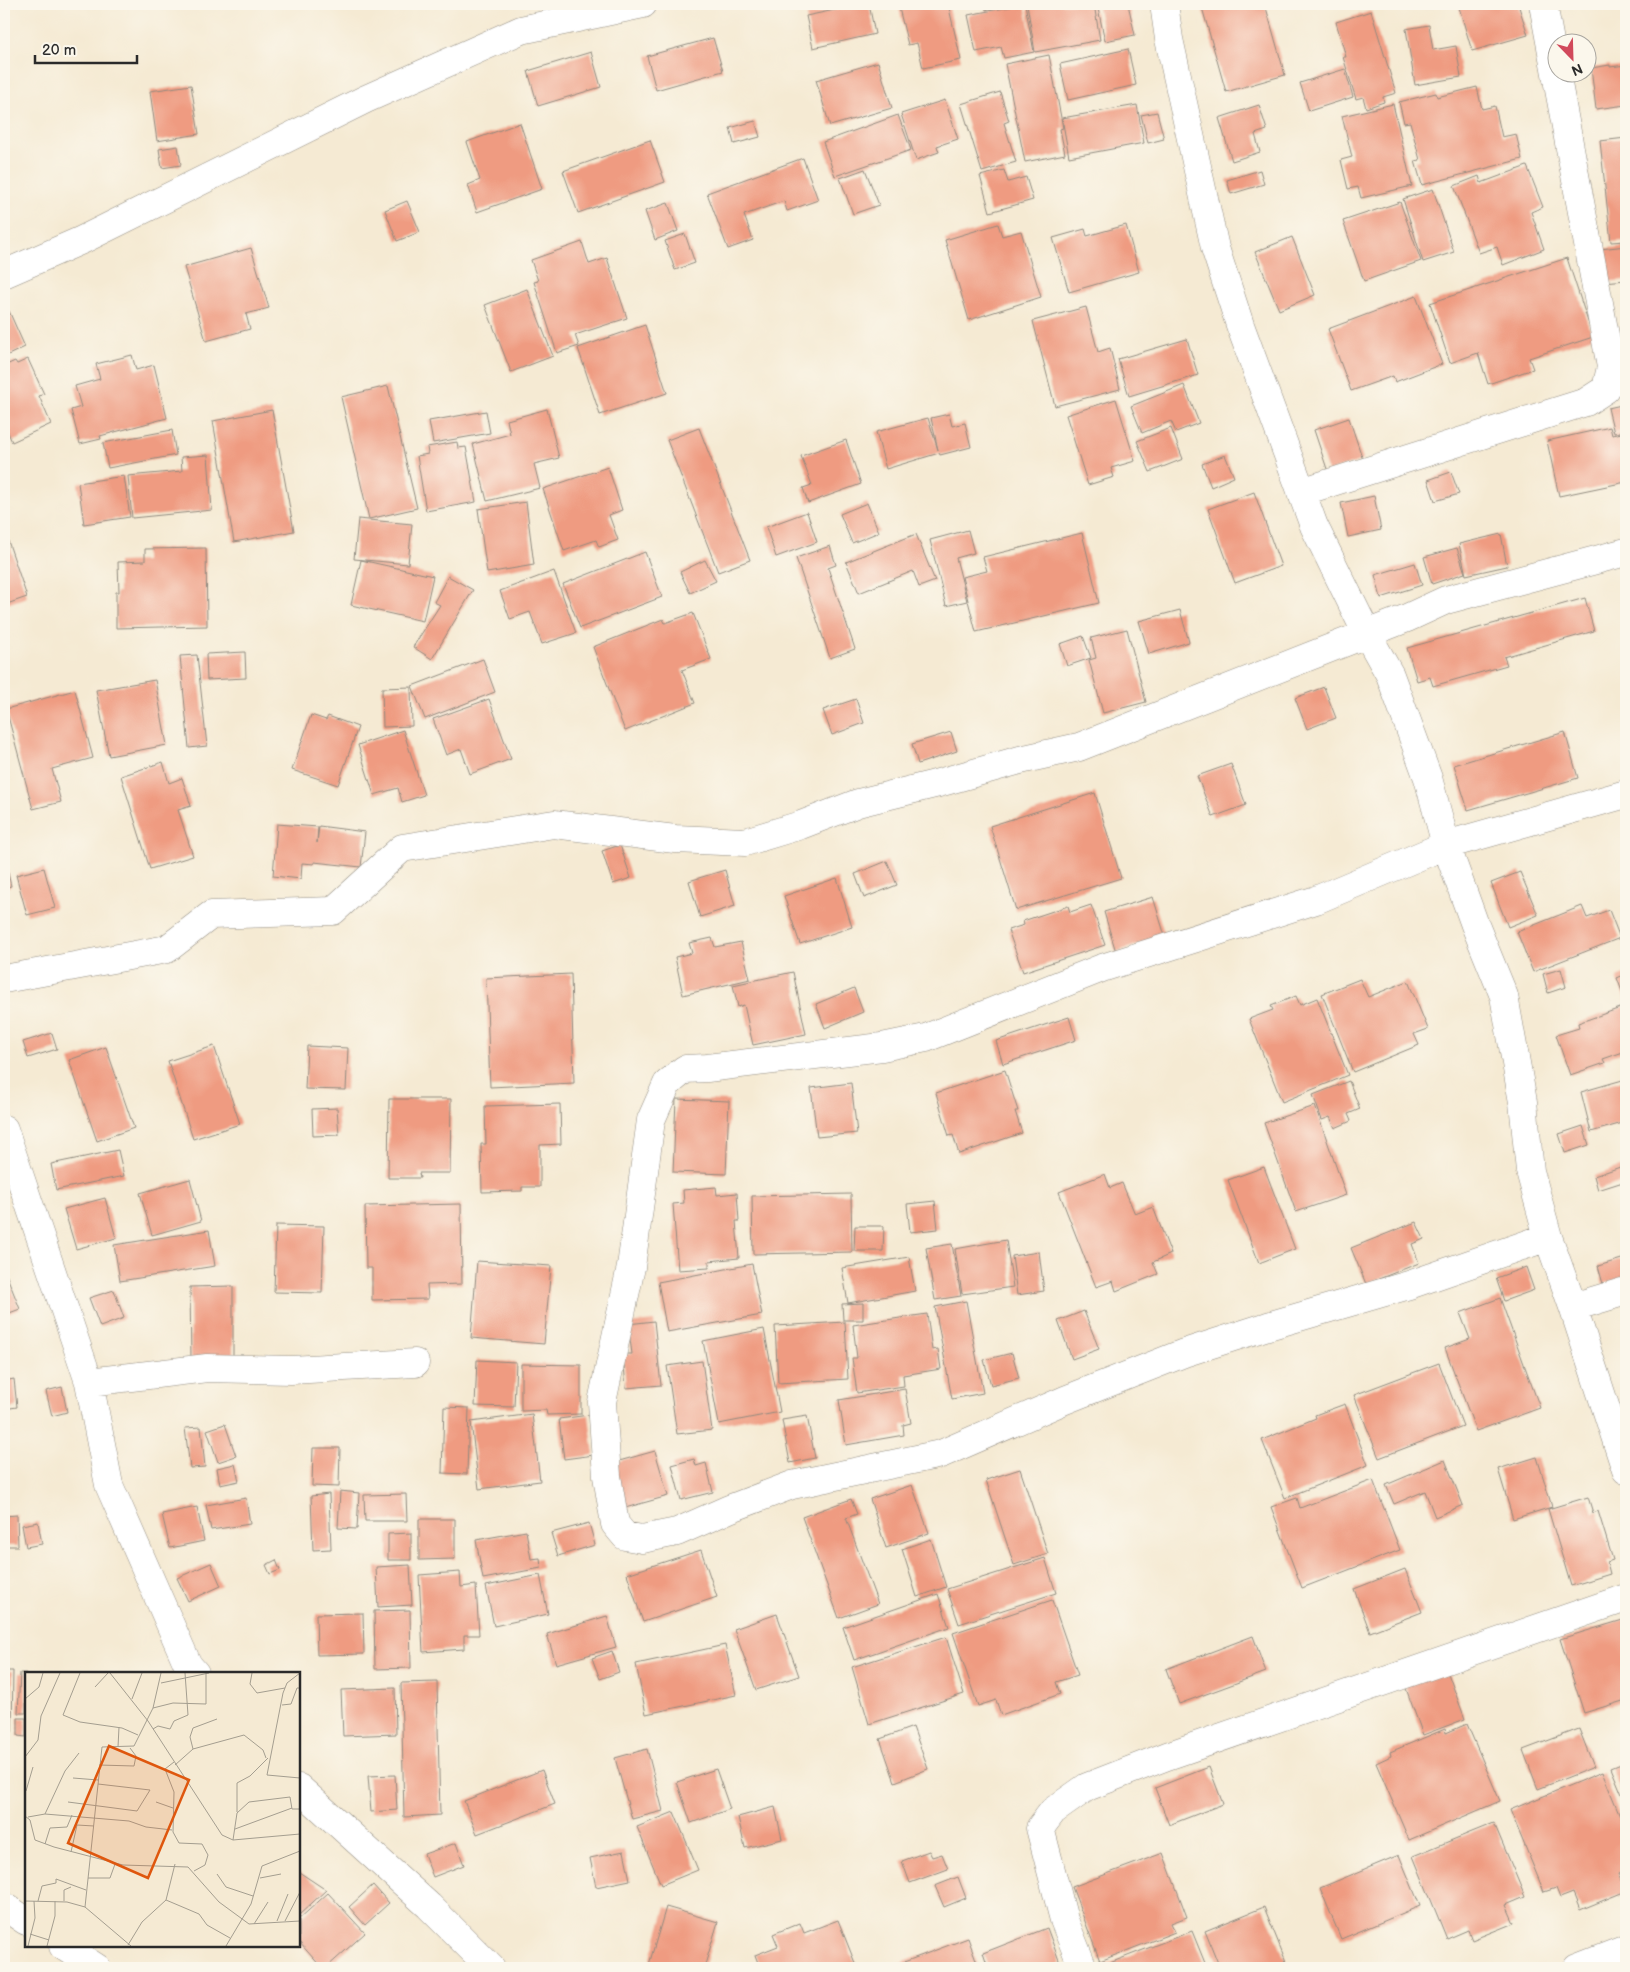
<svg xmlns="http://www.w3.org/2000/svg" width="1630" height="1972" font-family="'Balsamiq Sans',sans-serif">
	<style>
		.building { fill: #ef9b81 }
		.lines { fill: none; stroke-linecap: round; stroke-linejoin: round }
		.minor-casing { stroke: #908a7f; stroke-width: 29 }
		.minor { stroke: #fff; stroke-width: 28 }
		.inset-road { fill: none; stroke: #a49e90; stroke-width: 1 }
		.view { fill: #df570e; fill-opacity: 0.15; stroke: #df570e; stroke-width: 2.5 }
		.inset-edge { fill: none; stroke: #2b2b2b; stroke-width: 2.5 }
	</style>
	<rect width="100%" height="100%" fill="#fbf7ec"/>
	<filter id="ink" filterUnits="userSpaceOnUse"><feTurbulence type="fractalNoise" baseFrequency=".02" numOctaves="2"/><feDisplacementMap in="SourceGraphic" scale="10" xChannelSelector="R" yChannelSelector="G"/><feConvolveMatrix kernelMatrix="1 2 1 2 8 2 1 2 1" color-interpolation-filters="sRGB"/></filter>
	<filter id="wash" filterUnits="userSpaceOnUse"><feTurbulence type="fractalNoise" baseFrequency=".0096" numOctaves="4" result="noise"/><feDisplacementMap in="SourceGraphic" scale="20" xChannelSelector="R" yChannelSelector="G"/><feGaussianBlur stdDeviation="1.12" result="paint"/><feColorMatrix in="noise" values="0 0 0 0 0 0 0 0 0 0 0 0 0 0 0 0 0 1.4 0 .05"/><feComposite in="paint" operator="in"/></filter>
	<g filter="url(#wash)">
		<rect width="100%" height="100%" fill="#f5ead3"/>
		<g id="blocks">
			<path class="building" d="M863 4H869L875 34 813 48 806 16Z
				M918 4H948L961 60 923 68 917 43 908 45 899 8Z
				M985 4H1009V5L986 10Z
				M1025 4 1034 52 1004 58 1001 47 976 52 968 15Z
				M1027 4H1094L1100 40 1035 52Z
				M1097 4H1128L1135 35 1105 41Z
				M1201 4H1265L1285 75 1226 92Z
				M1458 4H1518L1528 35 1472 51Z
				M1371 11 1396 93 1383 97 1384 102 1366 108 1363 97 1356 99 1343 57H1346L1336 22Z
				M1429 25 1433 50 1456 46 1461 77 1415 85 1406 29Z
				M713 38 723 71 656 90 647 56Z
				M1128 49 1136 85 1068 100 1060 64Z
				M591 52 601 87 538 106 528 71Z
				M1049 55 1063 128 1060 129 1065 154 1025 162 1005 64Z
				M878 62 892 108 830 126 816 80Z
				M1610 65V67L1626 65V105L1596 109 1591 68Z
				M1345 69 1353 97 1309 111 1300 83Z
				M191 85 199 134 157 141 150 91Z
				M1477 87 1482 109 1495 106 1502 137 1516 134 1522 159 1422 185 1415 161 1420 160 1410 122 1404 123 1399 102 1436 93 1437 97Z
				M1000 92 1009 121 1004 123 1016 162 982 172 961 104Z
				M945 100 958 139 937 146 939 152 916 160 901 114Z
				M1393 104 1412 186 1361 198 1358 187 1348 189 1341 160 1352 157 1342 116Z
				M1137 105 1144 143 1069 157 1062 118Z
				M1259 105 1267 130 1255 134 1260 152 1232 161 1219 118Z
				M1157 112 1164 139 1148 143 1141 115Z
				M898 115 911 150 835 176 823 142Z
				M755 121 760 137 734 144 730 128Z
				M520 123 542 189 477 212 468 185 480 180 467 142Z
				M1626 138V241L1611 242 1600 141Z
				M650 140 665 182 578 213 563 171Z
				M178 146 181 165 162 168 159 149Z
				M803 158 818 200 787 211 784 201 744 215 753 240 728 249 707 193Z
				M1527 166 1543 207 1531 212 1544 249 1503 265 1497 247 1479 253 1454 186 1479 176 1481 183Z
				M865 169 879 205 853 214 840 178Z
				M1004 170 1008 182 1026 177 1033 200 990 212 980 176Z
				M1260 170 1264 184 1231 194 1227 180Z
				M1433 189 1454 252 1423 262 1403 199Z
				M407 201 420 232 397 241 385 210Z
				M1400 202 1421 261 1364 281 1343 221Z
				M668 203 678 231 655 240 645 211Z
				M998 224 1002 236 1021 231 1041 297 969 320 945 240Z
				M1126 225 1139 272 1069 292 1053 238 1085 229 1087 236Z
				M685 234 695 263 675 270 665 241Z
				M1292 237 1315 295 1279 310 1255 252Z
				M582 242 589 264 607 258 627 318 575 335 579 346 557 353 534 282 538 281 531 260Z
				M1626 246V280L1604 282 1600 249Z
				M251 248 269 308 246 314 250 329 206 341 184 267Z
				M1567 258 1593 337 1529 358 1533 369 1488 384 1478 353 1450 363 1430 303Z
				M527 289 553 356 511 372 485 305Z
				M1416 296 1442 364 1395 382 1393 376 1351 391 1328 329Z
				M1086 307 1098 352 1110 348 1120 389 1055 406 1033 321Z
				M9 311 25 347 4 357V314Z
				M645 325 667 393 600 415 578 348Z
				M1187 339 1198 375 1129 396 1118 359Z
				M132 355 136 370 154 365 167 418 100 436 101 439 80 444 71 410 81 407 75 386 100 379 96 364Z
				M28 359 44 394 39 396 51 424 12 442 4 423V366L15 361 17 364Z
				M1184 385 1199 423 1176 432 1171 421 1142 433 1131 406Z
				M388 386 417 508 369 519 341 397Z
				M1116 399 1135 461 1111 468 1114 477 1088 485 1066 415Z
				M1626 404V431L1614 433 1608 408Z
				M547 409 559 458 534 464 540 488 487 501 473 444 510 434 507 420Z
				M272 410 294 531 234 542 213 421Z
				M486 411 490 433 433 443 429 421Z
				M949 414 952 426 965 423 971 447 940 455 939 453 886 469 876 432 928 418 938 450 931 418Z
				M1349 418 1363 460 1328 472 1314 430Z
				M1610 427 1612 435 1626 432V482L1559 496 1547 441Z
				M699 428 750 560 718 572 667 440Z
				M1171 428 1183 459 1150 472 1137 441Z
				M172 430 176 455 108 468 103 443Z
				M846 440 861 484 808 503 803 488 812 485 801 456Z
				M457 442 458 448 466 447 476 502 426 511 417 456 428 454 427 447Z
				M208 455 212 510 132 518 128 476 182 471 181 457Z
				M1225 455 1234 477 1211 487 1202 464Z
				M608 467 622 510 609 515 618 540 599 547 596 540 564 551 543 489Z
				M1451 472 1459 494 1435 501 1428 480Z
				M124 476 130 517 84 524 78 483Z
				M1254 492 1281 566 1235 583 1208 509Z
				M1374 496 1381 530 1348 537 1341 503Z
				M526 502 534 565 487 573 478 509Z
				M867 503 879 532 852 543 840 514Z
				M807 512 817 542 776 557 766 527Z
				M358 519 412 524 408 564 354 559Z
				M4 529 27 597 4 605Z
				M968 530 974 553 956 558 967 601 946 606 930 540Z
				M1082 533 1099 603 976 632 962 577 987 571 983 557Z
				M916 534 935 581 919 587 913 571 859 593 846 562Z
				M1501 534 1507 566 1466 575 1459 544Z
				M830 546 836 565 828 568 855 649 830 658 796 558Z
				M206 548 207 626 116 628V592H119L118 562 145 561V549Z
				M1457 548 1465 573 1432 584 1424 557Z
				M645 552 662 597 580 628 563 584Z
				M361 560 433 576 423 621 351 605Z
				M705 560 716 581 690 593 680 572Z
				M1415 563 1422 585 1381 598 1375 575Z
				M554 571 576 633 542 644 530 612 510 619 500 591Z
				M448 576 473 590 432 659 413 647 440 605 434 602Z
				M1585 598 1594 631 1504 657 1507 665 1433 686 1430 677 1417 681 1407 648Z
				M1180 610 1189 642 1149 654 1139 621Z
				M693 613 711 659 682 670 695 703 625 731 593 647 663 619 665 623Z
				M1127 629 1146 702 1103 713 1089 660 1096 658 1091 638Z
				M1083 636 1091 658 1067 666 1060 644Z
				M245 652 246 678 207 680 206 654Z
				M197 655 207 746 189 748 180 656Z
				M483 659 495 692 425 719 412 686Z
				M155 680 167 745 109 756 96 690Z
				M411 687 412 726 383 727 382 688Z
				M1324 687 1336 718 1307 729 1295 698Z
				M75 690 93 758 52 769 61 802 33 809 6 709Z
				M489 699 511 759 470 774 461 749 446 755 433 719Z
				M856 699 864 723 832 735 823 710Z
				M311 715 326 720 328 716 358 727 338 785 292 770Z
				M403 730 424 795 402 802 398 788 374 795 358 745Z
				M951 732 957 751 918 764 912 744Z
				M1565 732 1578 778 1468 810 1454 765Z
				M163 762 169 783 182 778 191 806 178 810 193 856 150 869 121 776Z
				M1231 764 1246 805 1213 817 1197 776Z
				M1095 793 1121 878 1016 910 990 826Z
				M277 824 318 827 317 843 319 826 365 832 361 867 314 862V864L302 863 301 879 273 876Z
				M620 845 631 878 613 884 602 851Z
				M4 856 11 886 4 888Z
				M887 861 897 885 864 898 855 874Z
				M44 868 55 908 27 915 16 875Z
				M725 870 735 906 700 917 689 881Z
				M1520 872 1538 915 1508 927 1491 883Z
				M837 878 852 927 800 944 784 896Z
				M1153 897 1165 936 1116 952 1104 912Z
				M1091 905 1105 945 1023 972 1008 930 1024 925 1023 921 1068 906 1070 912Z
				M1582 906 1587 918 1609 910 1620 938 1533 972 1517 932Z
				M712 938 715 947 741 942 750 979 683 995 675 957 692 953 689 943Z
				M1561 969 1566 987 1548 993 1543 974Z
				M793 972 806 1034 753 1045 744 1005 738 1007 733 985Z
				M571 974 574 1083 490 1087 486 978Z
				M1626 974V1002L1617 978Z
				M1360 979 1368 997 1408 981 1428 1029 1414 1034 1419 1045 1353 1072 1322 994Z
				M854 988 863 1012 825 1028 816 1004Z
				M1296 996 1300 1005 1317 998 1348 1075 1282 1102 1249 1019 1273 1010 1271 1006Z
				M1626 1006V1051L1603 1059 1605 1063 1570 1075 1556 1035 1579 1028 1578 1023Z
				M1069 1017 1076 1040 1003 1064 996 1041Z
				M52 1033 57 1049 28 1058 23 1042Z
				M214 1046 240 1124 193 1139 168 1061Z
				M307 1046 348 1048 346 1090 305 1089Z
				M106 1047 134 1128 97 1141 69 1060Z
				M1005 1070 1018 1111H1015L1022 1133 959 1154 953 1135 949 1136 936 1093Z
				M1626 1079V1122L1591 1132 1581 1092Z
				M1349 1081 1360 1109 1348 1114 1351 1121 1335 1128 1330 1117 1322 1120 1313 1095Z
				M851 1083 857 1133 817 1137 811 1088Z
				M389 1099H451L450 1173H419L420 1178H388Z
				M676 1099 729 1101 726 1174 673 1172Z
				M560 1104 561 1144 540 1145V1187H522V1191L482 1192 481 1144H486L485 1106Z
				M1315 1106 1346 1195 1296 1212 1264 1123Z
				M337 1108 339 1135 313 1136 312 1109Z
				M1583 1126 1589 1145 1565 1153 1559 1134Z
				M118 1150 124 1176 56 1190 51 1164Z
				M1626 1165V1181L1598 1190 1594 1176Z
				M1264 1167 1295 1249 1259 1263 1228 1180Z
				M1105 1174 1110 1188 1122 1183 1135 1214 1153 1207 1171 1254 1153 1262 1158 1274 1116 1291 1113 1281 1096 1287 1059 1192Z
				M190 1179 201 1221 152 1235 140 1193Z
				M716 1187 717 1195 737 1193 739 1221H736L739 1258 709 1261V1268L678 1270 673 1204 684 1203 683 1190Z
				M851 1194 852 1252 753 1254 752 1196Z
				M105 1198 116 1238 76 1249 64 1209Z
				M935 1201 938 1229 910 1232 907 1204Z
				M461 1204 462 1284 427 1285 428 1299 372 1300V1268H366L365 1206Z
				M1416 1222 1424 1239 1412 1244 1419 1263 1366 1284 1351 1248Z
				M276 1225 324 1226 322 1293 274 1292Z
				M855 1226H884L883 1251H854Z
				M209 1230 215 1266 120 1281 114 1245Z
				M1006 1240 1013 1287 962 1294 955 1249Z
				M952 1244 961 1296 935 1300 926 1248Z
				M1039 1252 1044 1291 1017 1295 1012 1256Z
				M909 1257 915 1291 848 1303 842 1268Z
				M1625 1258 1626 1278 1603 1284 1598 1266Z
				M477 1261 551 1266 544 1344 471 1338Z
				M752 1264 762 1315 667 1332 658 1282Z
				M1526 1267 1534 1290 1504 1301 1496 1278Z
				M4 1269 20 1309 4 1315Z
				M233 1286V1360H191L190 1287Z
				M114 1290 124 1318 100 1327 89 1298Z
				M1500 1298 1540 1408 1476 1431 1445 1348 1470 1339 1460 1313Z
				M966 1301 983 1393 952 1399 935 1307Z
				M863 1303V1320H843L842 1304Z
				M1084 1311 1099 1349 1072 1359 1058 1321Z
				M927 1314 932 1350 938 1349 941 1369 903 1375 904 1386 857 1393 852 1358H857L853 1325Z
				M654 1321 661 1385 626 1388 623 1354H632L628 1324Z
				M845 1322 848 1379 778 1383 775 1326Z
				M764 1329 780 1412 719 1424 703 1341Z
				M1012 1353 1019 1378 991 1385 984 1360Z
				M477 1360 516 1362 514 1407 475 1406Z
				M702 1361 712 1430 677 1434 667 1366Z
				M1439 1363 1463 1426 1379 1458 1354 1395Z
				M521 1364 581 1365V1414L547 1415 546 1410 521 1411Z
				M14 1379 17 1407 4 1409V1381Z
				M62 1387 67 1412 52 1416 46 1391Z
				M905 1389 911 1423 903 1425 904 1435 846 1445 839 1400Z
				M1345 1404 1368 1465 1285 1498 1262 1440 1316 1418 1315 1415Z
				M444 1407 469 1408 467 1474 442 1473Z
				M532 1414 540 1481 479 1489 471 1422Z
				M589 1415 594 1455 564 1459 559 1419Z
				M807 1416 815 1458 790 1463 782 1420Z
				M225 1424 236 1456 218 1462 207 1430Z
				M201 1427 205 1467 190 1468 185 1428Z
				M313 1448H340L339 1487 312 1486Z
				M655 1451 668 1496 625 1508 612 1463Z
				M1537 1457 1552 1507 1513 1519 1498 1469Z
				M694 1459 696 1466 706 1463 713 1492 681 1500 672 1465Z
				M1445 1460 1463 1505 1435 1517 1425 1491 1394 1504 1386 1485Z
				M235 1464 239 1481 220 1485 217 1468Z
				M1020 1469 1048 1554 1014 1565 986 1480Z
				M1373 1480 1400 1550 1302 1588 1271 1507 1297 1498 1300 1508Z
				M912 1485 929 1533 886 1548 870 1499Z
				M340 1491 359 1493 357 1529 338 1528Z
				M329 1494 331 1549 313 1550 311 1496Z
				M406 1494 407 1521H365L364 1495Z
				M1588 1497 1593 1513 1598 1511 1613 1560 1607 1562 1610 1574 1571 1586 1548 1509Z
				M246 1498 250 1524 211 1530 206 1505Z
				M851 1499 857 1514 846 1518 878 1604 839 1618 802 1517Z
				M197 1507 204 1541 170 1548 162 1514Z
				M17 1515 18 1546H4V1516Z
				M419 1519H455V1559L419 1560Z
				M38 1522 42 1544 26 1547 22 1525Z
				M589 1523 595 1545 558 1556 551 1533Z
				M526 1531 531 1559 540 1558 541 1568 483 1579 476 1540Z
				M411 1533V1560H388V1534Z
				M931 1539 946 1587 917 1597 902 1549Z
				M701 1550 717 1597 643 1622 627 1574Z
				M1045 1558 1056 1593 959 1624 947 1589Z
				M276 1560 280 1570 270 1574 266 1565Z
				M211 1563 221 1586 188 1601 177 1578Z
				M410 1565 412 1605 378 1607 376 1567Z
				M1405 1569 1422 1612 1370 1632 1354 1589Z
				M460 1572 461 1587 476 1585 479 1635H464V1649L423 1652 419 1575Z
				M540 1575 548 1614 494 1626 486 1586Z
				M938 1594 949 1627 854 1660 843 1627Z
				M1052 1600 1078 1675 1056 1682 1060 1694 1001 1715 996 1700 978 1706 953 1633Z
				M410 1610 411 1668 375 1669 374 1611Z
				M363 1613 364 1654 317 1655 316 1614Z
				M777 1614 799 1676 756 1690 734 1629Z
				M607 1616 616 1647 556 1664 547 1634Z
				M1626 1619V1700L1584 1713 1560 1639Z
				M1253 1636 1266 1672 1179 1704 1166 1669Z
				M946 1637 964 1694 869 1724 852 1667Z
				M725 1645 736 1695 646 1714 636 1664Z
				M612 1651 619 1672 600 1679 592 1658Z
				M1446 1668 1465 1719 1423 1735 1404 1683Z
				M4 1671H13L12 1732H4Z
				M20 1673H26V1713H18Z
				M437 1682 440 1815 404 1817 401 1683Z
				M395 1688 396 1734 343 1736 341 1690Z
				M18 1718H26V1737L18 1736Z
				M1467 1724 1500 1801 1409 1840 1376 1763 1391 1756 1390 1752 1445 1729 1446 1733Z
				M913 1727 928 1769 895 1782 880 1739Z
				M1579 1729 1594 1767 1538 1789 1523 1750Z
				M647 1749 663 1811 632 1819 615 1758Z
				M1626 1762V1804L1611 1768Z
				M1209 1767 1223 1804 1169 1825 1155 1788Z
				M716 1769 730 1809 691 1823 677 1782Z
				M542 1770 555 1804 477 1834 464 1801Z
				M1602 1772 1626 1830V1871L1618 1874 1626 1891 1580 1910 1573 1893 1560 1898 1556 1888 1544 1892 1510 1810Z
				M395 1775 397 1810 371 1812 368 1776Z
				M775 1807 782 1839 745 1848 738 1817Z
				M674 1812 698 1870 661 1885 637 1827Z
				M1494 1823 1525 1897 1506 1905 1514 1923 1472 1940 1468 1930 1447 1939 1413 1856Z
				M456 1843 464 1865 433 1877 424 1854Z
				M624 1851 630 1880 596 1887 590 1858Z
				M929 1851 932 1857 942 1854 948 1869 910 1883 902 1861Z
				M1163 1853 1187 1917 1171 1923 1175 1932 1100 1961 1072 1887Z
				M1399 1855 1420 1906 1341 1939 1320 1888Z
				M299 1872 326 1890 299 1915Z
				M958 1877 966 1898 944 1907 935 1886Z
				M373 1885 389 1903 365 1925 349 1907Z
				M328 1893 365 1933 326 1968H322L299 1942V1919Z
				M666 1907 718 1922 704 1968H648Z
				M1264 1907 1287 1964 1276 1968H1220L1205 1931Z
				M838 1920 857 1968H760L755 1955 778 1946 773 1934 800 1923 804 1933Z
				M1047 1928 1060 1963 1048 1968H988L983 1953Z
				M1192 1931 1207 1968H1103L1102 1966Z
				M968 1938 979 1968H888Z"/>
		</g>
	</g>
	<g filter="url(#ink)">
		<use href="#blocks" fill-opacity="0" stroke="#908a7f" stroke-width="1"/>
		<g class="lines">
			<defs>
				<path id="minor" d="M1164 4 1169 39 1215 248 1240 325 1314 526 1367 634 1390 675 1428 778 1446 845 1475 925 1504 996 1523 1102 1530 1171 1548 1237 1573 1307 1626 1470
					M4 274 82 240 366 99 521 30 643 4
					M1301 492 1586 402 1606 389 1611 367 1543 4
					M4 979 167 949 211 915 333 911 402 848 554 824 675 839 745 842 801 825 858 803 935 784 1020 760 1079 747 1407 618 1446 600 1626 552
					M4 1129 89 1382 109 1485 188 1665 195 1673
					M1548 1237 1409 1285 1268 1326 1184 1353 1065 1400 941 1454 792 1485 729 1509 677 1532 642 1539 625 1536 615 1524 607 1476 602 1402 631 1267 651 1120 667 1084 685 1069 707 1068 882 1047 926 1038 1102 968 1316 900 1446 845 1626 794
					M1573 1307 1626 1291
					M89 1382 207 1368 291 1370 415 1363
					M299 1788 429 1906 491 1968
					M4 1906 26 1921
					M63 1946 97 1968
					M1083 1968 1064 1920 1040 1828 1053 1811 1087 1787 1167 1756 1626 1598
					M1577 1968 1626 1949"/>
			</defs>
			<use href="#minor" class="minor-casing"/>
			<use href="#minor" class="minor"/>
		</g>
	</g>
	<g transform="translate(25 1672)">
		<rect width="275" height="275" fill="#f5ead3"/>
		<path class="inset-road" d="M55 1 38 43 55 50 97 56 113 63M85 1 123 49 197 163 208 168 275 162M227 1 225 12 232 21 260 16M275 1 262 11 258 21 242 103 275 106M136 11 184 1M70 15 83 1M0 27 14 15 18 1M107 27 117 1M257 33 266 32 272 16H275M128 36 148 31 181 32V1M128 57 133 54 145 57 149 49 163 43 160 1M93 75 94 55M168 77 165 65 168 56 192 47M0 85 13 68 16 44 35 1M149 90 140 97 149 120 148 160 154 171 177 172 183 183 180 193 169 199M74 93 109 94 111 84 105 76M150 93 168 77 219 63 238 78 241 86M48 106 73 108M1 119 8 95M43 130 112 139 125 118 73 112M131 130 148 136M212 140V111L225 104 243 86M20 142 104 149 121 155 147 158M0 144 5 148 10 168 29 175 98 193 163 195 194 230 224 252 275 249M3 145 20 142 40 99 54 81M210 157 267 136M208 168 212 141 224 130 265 125 267 137H275M20 172 25 156 42 155 47 143M46 180 52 153 69 154M192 202 201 215 228 224M63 206H85L90 192M235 206 256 202M141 228 174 242 182 253 205 266M0 229 42 230 60 235 106 274M13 229 17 214 31 211V207L61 218M39 229V218L46 215M60 235 77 75 109 74 128 36 136 1M252 249 263 222M260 249 275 220M229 252 243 230M5 262 24 268M103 273 117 250 141 228 150 192M3 274 10 246 9 229M22 274 30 244V229M201 274 226 232 237 194 275 179"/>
		<path class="view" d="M84 74 164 108 123 206 43 171Z"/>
		<rect width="275" height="275" class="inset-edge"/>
	</g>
	<rect width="1630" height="1972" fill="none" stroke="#fbf7ec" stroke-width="20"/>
	<g transform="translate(1572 58) rotate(157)"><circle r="24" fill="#fbf7ec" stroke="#a8a59f"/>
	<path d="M0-4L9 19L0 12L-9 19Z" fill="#d1495b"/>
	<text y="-8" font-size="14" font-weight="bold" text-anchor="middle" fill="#2b2b2b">N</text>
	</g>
	<path d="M35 55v8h102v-8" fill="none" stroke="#2b2b2b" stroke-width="2.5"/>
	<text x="42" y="55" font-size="15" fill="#2b2b2b" stroke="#fbf7ec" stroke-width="4" paint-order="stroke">20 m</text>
</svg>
